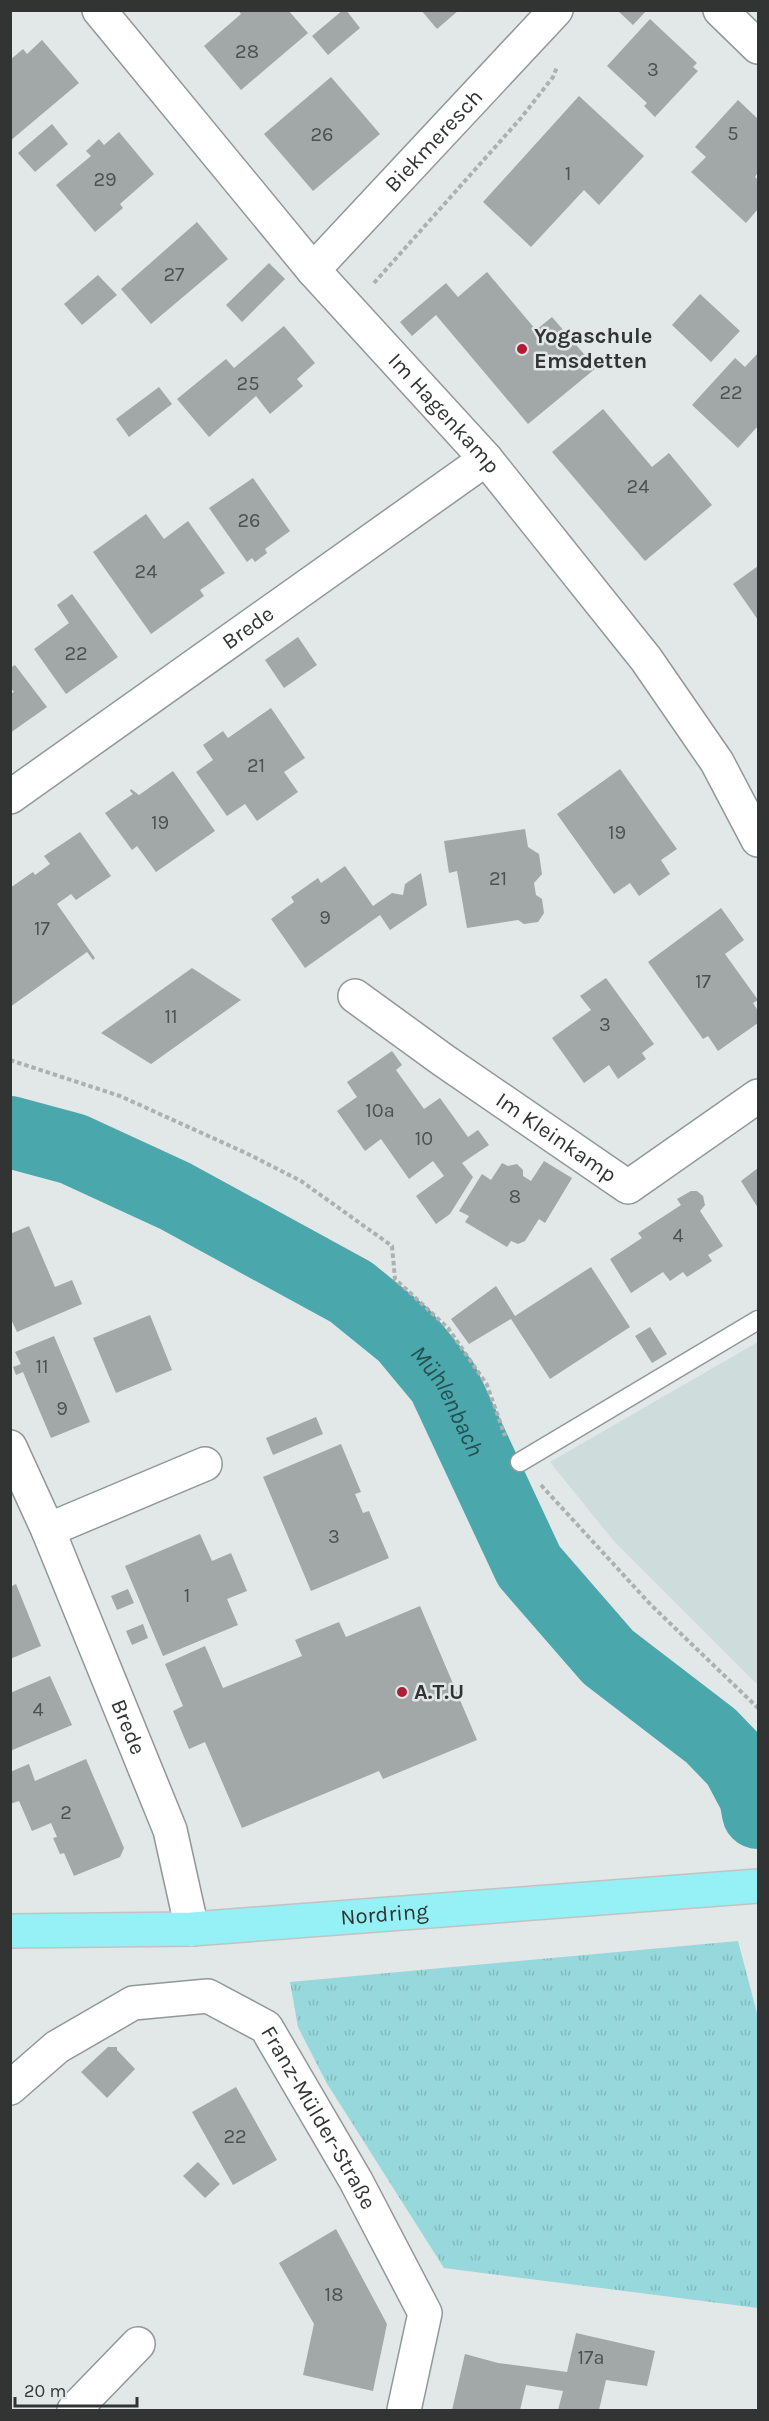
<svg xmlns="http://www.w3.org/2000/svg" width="769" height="2421" font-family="Karla,sans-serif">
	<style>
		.built { fill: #cedcdc }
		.grass { fill: url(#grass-tufts) }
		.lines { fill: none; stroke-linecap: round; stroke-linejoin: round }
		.river { stroke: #4aa7ac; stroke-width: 72 }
		.building { fill: #a2a7a7 }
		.service-casing { stroke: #929797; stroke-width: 21 }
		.minor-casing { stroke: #929797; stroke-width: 36 }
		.primary-casing { stroke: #c2c2c2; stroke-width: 36 }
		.path { stroke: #acb0b0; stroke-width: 4; stroke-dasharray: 4.5 3; stroke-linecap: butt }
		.service { stroke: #fff; stroke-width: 18 }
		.minor { stroke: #fff; stroke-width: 33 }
		.primary { stroke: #95f1f5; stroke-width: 33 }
		.poi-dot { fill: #b01c35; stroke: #e2e7e7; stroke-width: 2 }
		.labels { text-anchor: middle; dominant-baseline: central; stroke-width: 5; stroke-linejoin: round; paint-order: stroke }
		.number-label { font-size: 20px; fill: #4e5151 }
		.street-label { font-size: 22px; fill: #323434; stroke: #e2e7e7 }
		.poi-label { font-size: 22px; font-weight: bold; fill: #323434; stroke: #e2e7e7; text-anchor: start }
		.water-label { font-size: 24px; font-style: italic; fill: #265152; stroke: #e2e7e7 }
	</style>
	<defs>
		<pattern id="grass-tufts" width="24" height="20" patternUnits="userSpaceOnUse" patternTransform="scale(1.5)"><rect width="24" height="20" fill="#96d8db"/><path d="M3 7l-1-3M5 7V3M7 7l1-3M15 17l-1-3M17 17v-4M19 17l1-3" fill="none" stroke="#82babd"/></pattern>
	</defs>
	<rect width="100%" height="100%" fill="#e2e7e7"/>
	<path class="built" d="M758 1342V1685L613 1540 550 1462Z"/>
	<path class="grass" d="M738 1941 758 2017V2308L444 2268 326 2082 298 2027 290 1982Z"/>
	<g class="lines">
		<path class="river" id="s1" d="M10 1132 73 1149 175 1196 351 1292 404 1335 443 1382 529 1566 608 1657 711 1736 737 1763 755 1797 758 1813"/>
	</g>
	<path class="building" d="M238 10H288L308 33 241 90 204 46 241 14Z
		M343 10H346L360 28 328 55 312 36Z
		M421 10H459L437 29Z
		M617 10H647L633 25Z
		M650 19 697 63 693 67 698 71 655 117 644 106 647 103 607 66Z
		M42 40 79 83 10 141V60L23 49 27 54Z
		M331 77 380 134 313 191 264 134Z
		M579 96 644 156 599 205 584 190 531 247 483 202Z
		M738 100 758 119V172L755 177 758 180V209L746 223 691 172 706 157 695 147Z
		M52 124 68 144 35 172 18 153Z
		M119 132 154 174 120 204 123 208 95 232 56 185 91 156 86 151 99 139 104 145Z
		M197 222 228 259 151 324 121 289Z
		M269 263 285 279 242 322 226 305Z
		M487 272 536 330 552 317 596 368 528 424 436 315 412 336 400 322 446 283 458 297Z
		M98 275 117 295 82 325 64 304Z
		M700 294 740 331 711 362 672 325Z
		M284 326 315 363 297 379 303 386 270 414 256 396 209 437 177 399 226 359 234 368Z
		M758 353V426L738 448 692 405 735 358 745 367Z
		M159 387 172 404 129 437 116 419Z
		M603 409 652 467 669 453 712 505 645 561 552 452Z
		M253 478 290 531 265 549 267 553 255 562 252 558 247 562 209 508Z
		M146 514 164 539 188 521 225 573 200 590 204 596 151 634 93 552Z
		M758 566V620L733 584Z
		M72 594 118 657 66 694 34 649 69 623 57 605Z
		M298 637 317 665 284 688 265 660Z
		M15 665 47 707 10 733V694L14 692 10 687V668Z
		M271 708 305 758 284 772 298 792 257 821 245 804 227 816 196 772 213 760 203 745 223 731 228 738Z
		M620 769 677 849 661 860 670 874 639 896 630 883 614 894 557 814Z
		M173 771 215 831 156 872 137 846 132 850 105 813 133 794 130 791 131 789 139 795Z
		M525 829 528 847 539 854 542 874 534 883 536 895 542 899 544 913 538 922 524 924 518 920 467 928 457 871 449 873 444 841Z
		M80 832 111 876 76 900 71 894 57 904 95 958 93 960 87 952 10 1007V888L33 872 35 875 50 864 44 856Z
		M345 866 373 906 392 893 403 895 405 884 421 873 427 905 390 930 380 915 305 968 271 919 294 902 291 897 318 878 321 883Z
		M721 908 744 940 725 954 758 1000 753 1003 758 1011V1023L718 1051 708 1036 703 1039 648 962Z
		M192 968 241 1000 151 1064 101 1033Z
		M606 978 654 1044 642 1053 646 1059 618 1079 609 1065 584 1083 552 1038 591 1010 580 996Z
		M392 1051 402 1065 396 1070 424 1109 440 1098 468 1137 478 1130 489 1145 462 1163 473 1177 450 1214 436 1224 416 1196 444 1176 433 1161 409 1179 381 1139 365 1151 337 1111 357 1097 347 1082Z
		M544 1161 572 1178 545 1223 539 1219 525 1241 518 1244 511 1241 507 1247 465 1222 469 1216 459 1211 482 1174 491 1180 502 1163 508 1166 517 1164 523 1170V1176L531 1181Z
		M758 1168V1208L741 1181Z
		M691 1191H697L703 1196 705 1205 700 1211 723 1246 708 1255 712 1261 687 1277 683 1272 670 1281 663 1272 631 1293 610 1259 642 1238 638 1233 681 1205 677 1199Z
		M29 1226 55 1287 72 1280 82 1304 17 1332 10 1317V1234Z
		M591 1267 630 1327 550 1379 511 1319 469 1344 451 1319 496 1286 515 1316Z
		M150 1315 172 1370 116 1393 93 1338Z
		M650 1327 667 1354 652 1363 635 1336Z
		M54 1336 90 1422 51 1438 23 1372 16 1375 13 1367 21 1364 15 1352Z
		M316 1417 323 1434 273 1455 266 1438Z
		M341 1444 361 1492 355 1494 363 1513 369 1511 389 1558 311 1591 263 1477Z
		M200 1534 212 1561 231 1553 247 1591 227 1599 238 1625 163 1656 125 1566Z
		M16 1584 41 1646 10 1659V1587Z
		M128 1589 134 1603 117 1610 111 1596Z
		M420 1606 477 1740 383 1779 379 1771 242 1828 205 1742 189 1749 173 1711 183 1706 165 1664 205 1646 223 1688 302 1656 295 1640 339 1622 346 1637Z
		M143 1624 148 1638 132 1645 126 1631Z
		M50 1676 72 1725 10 1751V1693Z
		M86 1759 124 1848 120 1857 74 1876 64 1853 60 1854 53 1838 57 1837 51 1823 32 1831 19 1801 10 1804V1772L29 1764 35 1781Z
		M108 2047H117V2050L135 2069 107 2098 81 2072Z
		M236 2087 277 2160 233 2185 192 2112Z
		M198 2162 220 2184 205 2198 183 2176Z
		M336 2229 387 2324 373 2391 303 2375 314 2324 279 2263Z
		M576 2333 655 2351 647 2386 606 2380 599 2410H558L563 2391 526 2385 520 2410H452L465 2354 498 2363 567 2372Z"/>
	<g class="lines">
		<defs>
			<path id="service" d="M520 1462 758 1320"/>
			<g id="minor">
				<path id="s2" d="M99 10 313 270 486 459 646 659 717 762 758 840"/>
				<path d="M720 10 758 47"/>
				<path id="s3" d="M313 270 556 10"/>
				<path id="s4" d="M10 797 486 459"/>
				<path id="s5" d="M355 996 443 1060 628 1187 758 1096"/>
				<path id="s6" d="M10 1447 48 1530 170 1830 192 1929"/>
				<path d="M48 1530 205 1464"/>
				<path id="s7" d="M10 2088 57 2047 133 2003 208 1996 266 2027 356 2181 425 2313 404 2410"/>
				<path d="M74 2410 138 2344"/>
			</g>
			<g id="primary">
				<path id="s8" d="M10 1931 192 1929 758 1886"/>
			</g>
		</defs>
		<use href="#service" class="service-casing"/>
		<use href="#minor" class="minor-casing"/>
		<use href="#primary" class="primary-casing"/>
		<path class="path" d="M374 283 521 118 553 77 557 67
			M10 1060 120 1096 246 1153 301 1181 392 1246 395 1279 448 1328 487 1385 505 1436
			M541 1485 651 1605 758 1708"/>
		<use href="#service" class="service"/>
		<use href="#minor" class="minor"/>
		<use href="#primary" class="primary"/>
	</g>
	<g class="poi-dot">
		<circle cx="522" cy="349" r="6"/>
		<circle cx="402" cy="1692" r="6"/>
	</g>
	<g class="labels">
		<g class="number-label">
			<text x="247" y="51">28</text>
			<text x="653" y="69">3</text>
			<text x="733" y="133">5</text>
			<text x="322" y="134">26</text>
			<text x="568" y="173">1</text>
			<text x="105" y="179">29</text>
			<text x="174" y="274">27</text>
			<text x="248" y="383">25</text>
			<text x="731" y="392">22</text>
			<text x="638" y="486">24</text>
			<text x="249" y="520">26</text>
			<text x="146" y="571">24</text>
			<text x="76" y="653">22</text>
			<text x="256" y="765">21</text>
			<text x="160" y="822">19</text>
			<text x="617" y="832">19</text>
			<text x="498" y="878">21</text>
			<text x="325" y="917">9</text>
			<text x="42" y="928">17</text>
			<text x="703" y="981">17</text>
			<text x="171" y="1016">11</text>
			<text x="605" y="1024">3</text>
			<text x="380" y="1110">10a</text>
			<text x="424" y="1138">10</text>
			<text x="515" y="1196">8</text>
			<text x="678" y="1235">4</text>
			<text x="42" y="1366">11</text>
			<text x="62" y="1408">9</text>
			<text x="334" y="1536">3</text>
			<text x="187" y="1595">1</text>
			<text x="38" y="1709">4</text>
			<text x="66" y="1812">2</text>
			<text x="235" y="2136">22</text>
			<text x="334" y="2294">18</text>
			<text x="591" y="2357">17a</text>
		</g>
		<g class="street-label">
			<text stroke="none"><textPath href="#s3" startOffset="177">Biekmeresch</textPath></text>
			<text stroke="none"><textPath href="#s2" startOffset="531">Im Hagenkamp</textPath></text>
			<text stroke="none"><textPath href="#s4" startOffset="292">Brede</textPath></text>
			<text stroke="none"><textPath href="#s5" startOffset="246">Im Kleinkamp</textPath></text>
			<text stroke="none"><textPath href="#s6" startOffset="304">Brede</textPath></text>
			<text stroke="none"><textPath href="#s8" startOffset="375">Nordring</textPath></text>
			<text stroke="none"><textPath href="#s7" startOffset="396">Franz-Mülder-Straße</textPath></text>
		</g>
		<g class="poi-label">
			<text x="534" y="336">Yogaschule<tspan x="534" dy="25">Emsdetten</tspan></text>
			<text x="414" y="1692">A.T.U</text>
		</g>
		<g class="water-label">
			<text stroke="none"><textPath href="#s1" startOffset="526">Mühlenbach</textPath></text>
		</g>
	</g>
	<rect width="769" height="2421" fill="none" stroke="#323434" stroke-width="24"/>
	<path d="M15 2397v9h122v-9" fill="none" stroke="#323434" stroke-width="3"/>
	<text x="24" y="2397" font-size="18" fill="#323434" stroke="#e2e7e7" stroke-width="4.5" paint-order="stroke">20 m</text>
</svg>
